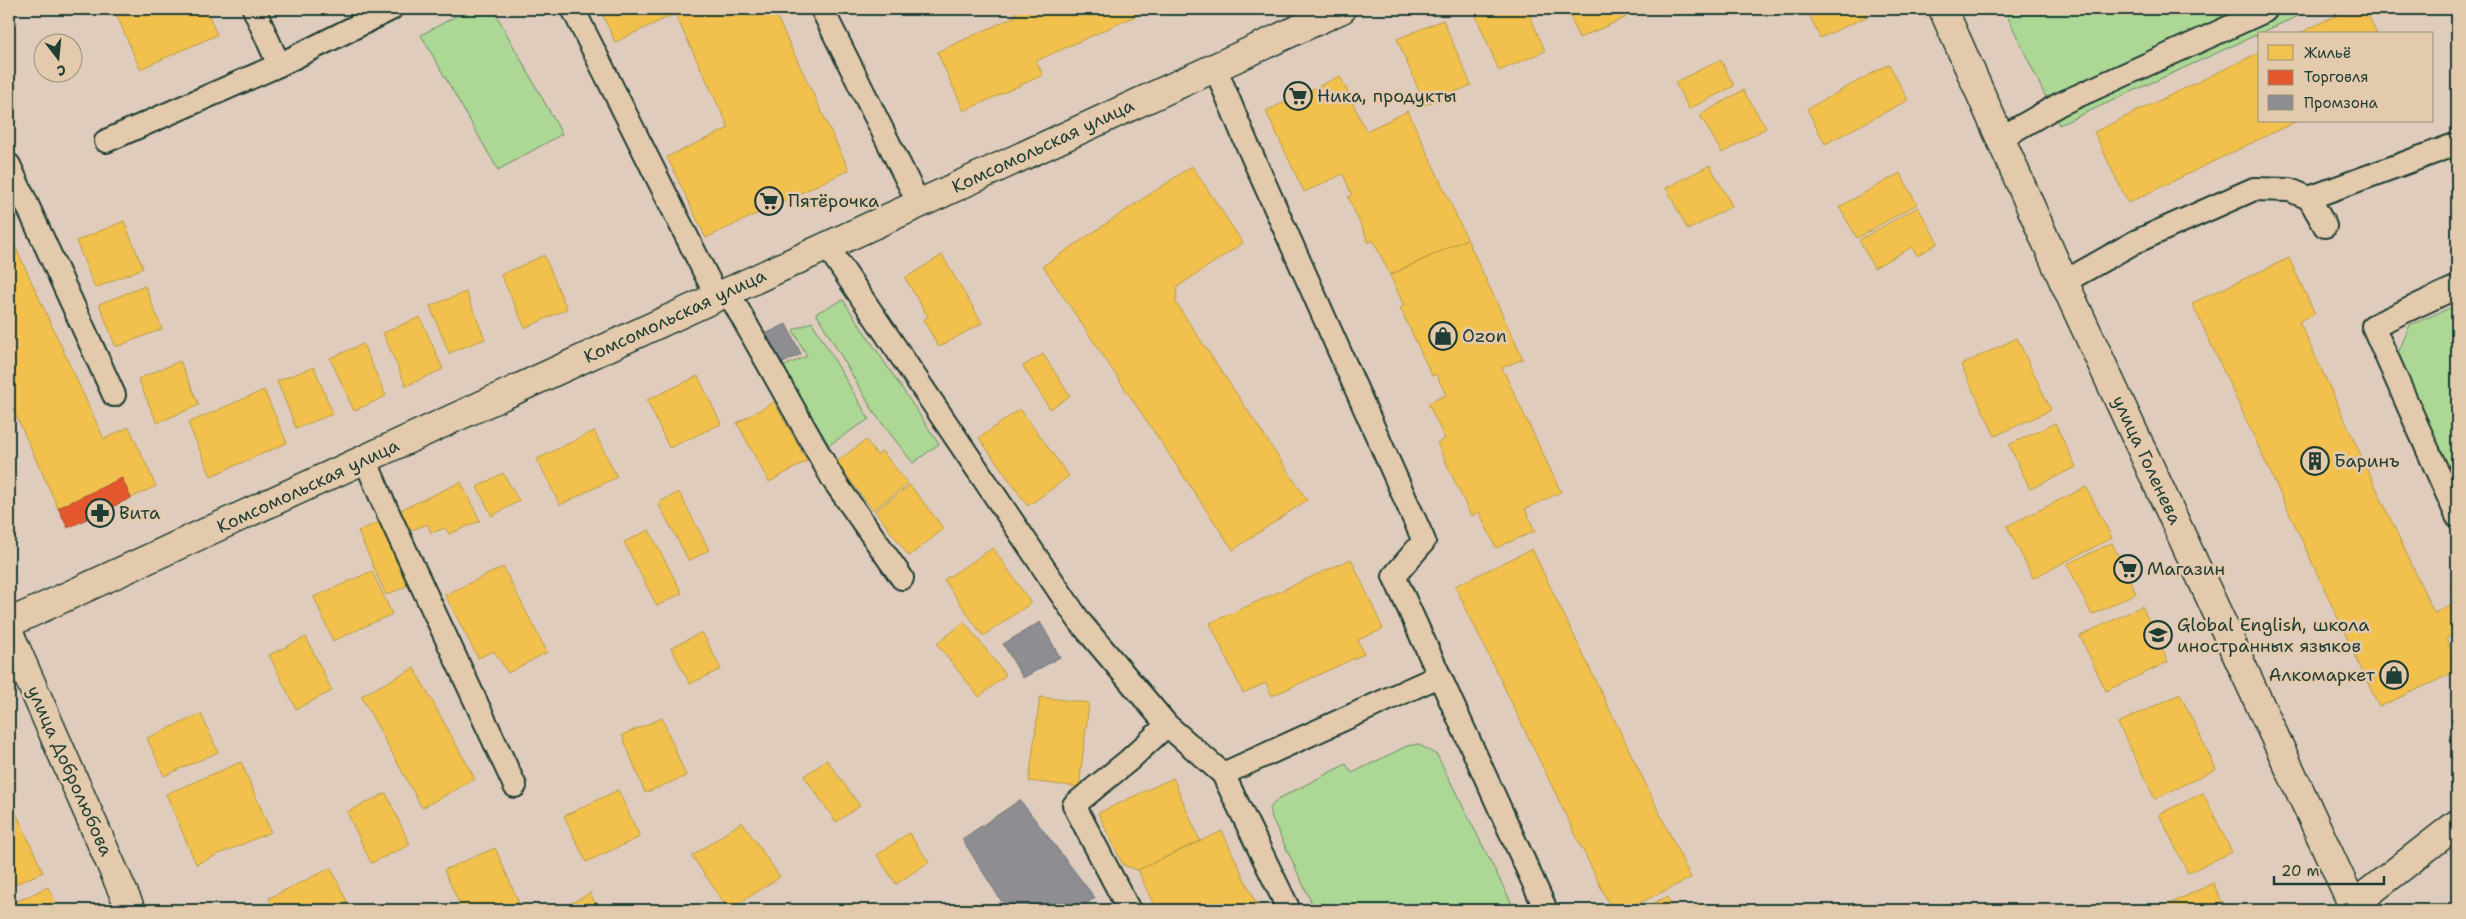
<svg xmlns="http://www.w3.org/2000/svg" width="2466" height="919" font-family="'Shantell Sans',sans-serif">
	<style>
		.green { fill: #add795; stroke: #668a64 }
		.homes { fill: #f2c14e; stroke: #b39946 }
		.shops { fill: #e4572e; stroke: #a94f30 }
		.industry { fill: #8d8d92; stroke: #6c7576 }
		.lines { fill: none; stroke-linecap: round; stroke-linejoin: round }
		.lane-casing { stroke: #1f3d34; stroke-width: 26 }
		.street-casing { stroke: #1f3d34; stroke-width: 31 }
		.secondary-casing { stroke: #1f3d34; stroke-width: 31 }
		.lane { stroke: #e4caac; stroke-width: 22 }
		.street { stroke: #e4caac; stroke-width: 28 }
		.secondary { stroke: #e4caac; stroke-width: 28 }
		.labels { text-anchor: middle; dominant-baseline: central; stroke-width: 5; stroke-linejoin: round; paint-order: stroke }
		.poi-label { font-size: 18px; fill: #1f3d34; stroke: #e4caac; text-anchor: start }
		.street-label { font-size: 18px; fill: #1f3d34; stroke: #e4caac }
	</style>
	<rect width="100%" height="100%" fill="#e0ccbc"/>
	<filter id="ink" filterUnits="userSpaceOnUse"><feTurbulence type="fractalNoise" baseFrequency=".02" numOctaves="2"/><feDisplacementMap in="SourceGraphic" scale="10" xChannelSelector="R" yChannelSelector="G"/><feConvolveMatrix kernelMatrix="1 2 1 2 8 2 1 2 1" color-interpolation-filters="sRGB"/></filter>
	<g filter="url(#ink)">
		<path class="green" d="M469 9H493L562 134 498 170 421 35Z
			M2004 9H2313L2059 125Z
			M843 300 939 444 913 463 875 414 816 313Z
			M2457 305V483L2396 358 2410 325Z
			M812 322 869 419 829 445 782 367 807 356 793 330Z
			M1418 744 1437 755 1515 910H1315L1272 818 1270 808 1278 799 1346 764 1352 773 1407 746Z"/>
		<path class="homes" d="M114 9H206L217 35 140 69Z
			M600 9H773L849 170 706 238 667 157 729 128 675 14 615 42Z
			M1013 9H1151L1036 61 1043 75 964 111 937 52 1016 16Z
			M1473 9H1527L1545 51 1499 71Z
			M1567 9H1621L1625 18 1579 38Z
			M1807 9H1865L1868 16 1820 38Z
			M2349 9H2365L2377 34H2298Z
			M1443 20 1471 85 1425 105 1397 39Z
			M2260 52V121H2297L2128 203 2094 132Z
			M1721 60 1734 86 1689 109 1675 82Z
			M1889 64 1908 100 1825 144 1807 109Z
			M1340 76 1366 131 1408 111 1467 239 1390 275 1373 240 1369 243 1348 197 1352 195 1343 174 1304 192 1266 111Z
			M1743 90 1766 128 1722 153 1700 115Z
			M1710 165 1732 206 1688 230 1666 188Z
			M1192 166 1243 243 1177 287 1176 303 1307 500 1233 550 1043 266Z
			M1900 173 1917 204 1857 238 1839 207Z
			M1918 207 1938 243 1917 256 1912 247 1874 268 1859 240Z
			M124 221 143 268 95 288 76 241Z
			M9 233 104 439 129 427 156 486 131 498 122 478 58 508 9 400Z
			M1467 239 1523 359 1502 368 1561 492 1525 509 1535 531 1496 548 1479 512 1471 516 1437 443 1445 439 1428 403 1446 395 1436 374 1432 376 1418 346 1400 308 1404 306 1390 275Z
			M544 255 567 309 525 328 501 275Z
			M942 255 982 323 939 347 923 320 928 317 905 278Z
			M2289 258 2315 314 2299 321 2434 613 2457 601V633L2446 638 2457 663V671L2379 707 2192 303Z
			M145 286 162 329 116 347 99 304Z
			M466 292 485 339 449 353 430 306Z
			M420 317 443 369 406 386 383 333Z
			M2017 338 2051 410 1995 436 1961 365Z
			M363 344 386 396 354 411 330 358Z
			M1043 354 1070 396 1050 409 1023 366Z
			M180 361 199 405 157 423 138 379Z
			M314 367 333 414 296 428 277 381Z
			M698 376 721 424 669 448 647 400Z
			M264 390 287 443 211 476 188 423Z
			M774 402 807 461 769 482 737 423Z
			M1020 409 1069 476 1028 506 979 438Z
			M2055 423 2076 467 2030 489 2009 445Z
			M594 431 617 477 560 505 537 459Z
			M866 440 877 455 882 451 908 484 873 510 836 462Z
			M503 473 519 501 492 516 477 487Z
			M461 482 480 521 449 534 445 528 431 533 428 524 404 533 394 513Z
			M910 485 944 529 909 556 875 511Z
			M2086 487 2112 538 2033 578 2007 526Z
			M679 492 709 550 689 561 658 503Z
			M379 522 407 586 386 595 358 531Z
			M649 530 682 593 657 606 624 542Z
			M2112 543 2136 593 2092 615 2067 564Z
			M993 548 1031 603 983 636 944 580Z
			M1532 549 1691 878 1625 910H1612L1455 586Z
			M1351 559 1383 629 1358 640 1364 654 1272 696 1266 683 1243 693 1210 623Z
			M503 567 547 652 508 673 494 651 478 658 445 595Z
			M372 571 392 614 333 641 314 597Z
			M2457 580V595L2450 585Z
			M2142 606 2168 662 2106 691 2080 636Z
			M964 622 1006 675 979 697 937 644Z
			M702 632 721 669 690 684 671 648Z
			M306 637 332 691 296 709 269 655Z
			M414 668 475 779 422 808 361 696Z
			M2180 694 2216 769 2155 799 2118 723Z
			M1040 697 1089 703 1079 787 1029 781Z
			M201 714 218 752 164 776 147 738Z
			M662 718 686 776 645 793 622 735Z
			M827 760 860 806 836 822 804 776Z
			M241 762 271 832 196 864 166 794Z
			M1173 778 1200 841 1138 870 1123 865 1098 813Z
			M618 790 640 837 586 862 564 816Z
			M386 793 410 845 371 863 347 812Z
			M2203 793 2232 852 2188 873 2159 814Z
			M13 806 43 872 9 887V808Z
			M742 822 780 877 729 910 692 856Z
			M1222 831 1259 910H1156L1138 870Z
			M909 833 929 862 896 884 877 855Z
			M495 848 519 903 501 910H462L444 870Z
			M331 868 349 906 340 910H274L269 898Z
			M2213 883 2226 910H2157Z
			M48 887 59 910H9V905Z
			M590 893 599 910H559Z
			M1667 897 1673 910H1638Z"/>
		<path class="shops" d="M122 478 131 498 68 528 58 508Z"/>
		<path class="industry" d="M786 324 801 354 779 365 763 335Z
			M1040 622 1060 657 1023 678 1003 644Z
			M1020 800 1095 898 1076 910H1007L962 839Z"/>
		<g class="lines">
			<defs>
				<path id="lane" d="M254 9 279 65
					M573 9 717 297
					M822 9 919 204
					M1215 67 1246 142 1424 541 1394 576 1546 910
					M1999 139 2060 104 2265 11
					M106 141 279 65 391 9
					M9 165 114 395
					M2309 198 2325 226
					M827 246 1080 622 1167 725 1223 774 1289 910
					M2064 282 2135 242 2254 189 2290 190 2309 198 2457 144
					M2457 287 2373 326 2457 516
					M728 292 834 481 902 578
					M365 459 383 502 515 786
					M1223 774 1439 676
					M1129 910 1074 805 1128 761 1167 725"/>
				<path id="street" d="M9 623 1342 9
					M9 633 131 910
					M2353 905 2457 824"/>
				<path id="secondary" d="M1943 9 2064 282 2355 910"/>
			</defs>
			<use href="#lane" class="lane-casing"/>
			<use href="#street" class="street-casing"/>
			<use href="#secondary" class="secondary-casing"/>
			<use href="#lane" class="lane"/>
			<use href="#street" class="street"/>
			<use href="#secondary" class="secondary"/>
		</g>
	</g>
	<defs>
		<symbol id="supermarket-ring" viewBox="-11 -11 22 22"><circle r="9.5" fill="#e4caac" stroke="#1f3d34" stroke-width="1.5"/><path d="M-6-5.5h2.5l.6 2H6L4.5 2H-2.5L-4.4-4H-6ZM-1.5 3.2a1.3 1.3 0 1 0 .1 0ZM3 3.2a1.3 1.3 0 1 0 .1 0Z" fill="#1f3d34"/></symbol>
		<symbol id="shop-ring" viewBox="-11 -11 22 22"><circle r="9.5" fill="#e4caac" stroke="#1f3d34" stroke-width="1.5"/><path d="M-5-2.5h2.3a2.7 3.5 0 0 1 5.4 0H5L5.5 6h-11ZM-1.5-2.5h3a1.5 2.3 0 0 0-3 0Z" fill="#1f3d34"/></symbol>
		<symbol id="building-ring" viewBox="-11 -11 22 22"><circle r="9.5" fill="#e4caac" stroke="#1f3d34" stroke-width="1.5"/><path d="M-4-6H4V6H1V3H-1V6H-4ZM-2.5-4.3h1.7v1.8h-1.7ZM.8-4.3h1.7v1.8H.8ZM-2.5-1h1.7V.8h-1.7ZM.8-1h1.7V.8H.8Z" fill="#1f3d34"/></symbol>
		<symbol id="pharmacy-ring" viewBox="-11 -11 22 22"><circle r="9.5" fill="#e4caac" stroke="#1f3d34" stroke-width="1.5"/><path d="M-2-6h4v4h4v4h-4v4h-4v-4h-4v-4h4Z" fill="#1f3d34"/></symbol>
		<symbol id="school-ring" viewBox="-11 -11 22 22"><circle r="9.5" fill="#e4caac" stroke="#1f3d34" stroke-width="1.5"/><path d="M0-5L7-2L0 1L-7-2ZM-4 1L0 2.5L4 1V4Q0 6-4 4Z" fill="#1f3d34"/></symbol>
	</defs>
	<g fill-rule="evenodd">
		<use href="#supermarket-ring" x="1282" y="80" width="32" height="32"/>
		<use href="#supermarket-ring" x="753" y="185" width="32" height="32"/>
		<use href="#shop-ring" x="1427" y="320" width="32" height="32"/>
		<use href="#building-ring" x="2299" y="445" width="32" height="32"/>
		<use href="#pharmacy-ring" x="84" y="497" width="32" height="32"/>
		<use href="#supermarket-ring" x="2112" y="553" width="32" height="32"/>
		<use href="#school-ring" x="2142" y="619" width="32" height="32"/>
		<use href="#shop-ring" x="2378" y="659" width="32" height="32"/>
	</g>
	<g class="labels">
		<g class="poi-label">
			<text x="1317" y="96">Ника, продукты</text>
			<text x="788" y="201">Пятёрочка</text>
			<text x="1462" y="336">Ozon</text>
			<text x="2334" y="461">Баринъ</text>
			<text x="119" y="513">Вита</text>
			<text x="2147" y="569">Магазин</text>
			<text x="2177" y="625">Global English, школа<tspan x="2177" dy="21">иностранных языков</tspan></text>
			<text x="2375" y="675" text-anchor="end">Алкомаркет</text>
		</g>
		<g class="street-label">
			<text transform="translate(1043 146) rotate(-25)">Комсомольская улица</text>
			<text transform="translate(675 316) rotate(-25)">Комсомольская улица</text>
			<text transform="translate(2147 460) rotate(65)">улица Голенева</text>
			<text transform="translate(308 486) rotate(-25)">Комсомольская улица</text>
			<text transform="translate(70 771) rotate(66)">улица Добролюбова</text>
		</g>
	</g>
	<rect width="2466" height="919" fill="none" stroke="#e4caac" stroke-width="30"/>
	<rect x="15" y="15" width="2436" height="889" fill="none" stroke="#1f3d34" stroke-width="2" filter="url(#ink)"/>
	<rect x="2258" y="32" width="175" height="90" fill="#e4caac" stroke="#95927c"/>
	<rect x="2268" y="45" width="25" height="15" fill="#f2c14e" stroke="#95927c"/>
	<text x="2304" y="58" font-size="15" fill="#1f3d34">Жильё</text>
	<rect x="2268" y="70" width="25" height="15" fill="#e4572e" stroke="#95927c"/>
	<text x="2304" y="82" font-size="15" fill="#1f3d34">Торговля</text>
	<rect x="2268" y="95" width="25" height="15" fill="#8d8d92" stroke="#95927c"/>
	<text x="2304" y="108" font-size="15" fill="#1f3d34">Промзона</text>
	<g transform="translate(58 58) rotate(164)"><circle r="24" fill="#e4caac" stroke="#95927c"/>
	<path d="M0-4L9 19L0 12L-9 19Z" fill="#1f3d34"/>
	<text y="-8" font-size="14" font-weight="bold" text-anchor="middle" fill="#1f3d34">С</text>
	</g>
	<path d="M2274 876v8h110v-8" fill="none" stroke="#1f3d34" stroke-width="2.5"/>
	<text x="2281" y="876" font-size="15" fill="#1f3d34" stroke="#e4caac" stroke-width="4" paint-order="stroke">20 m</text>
</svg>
